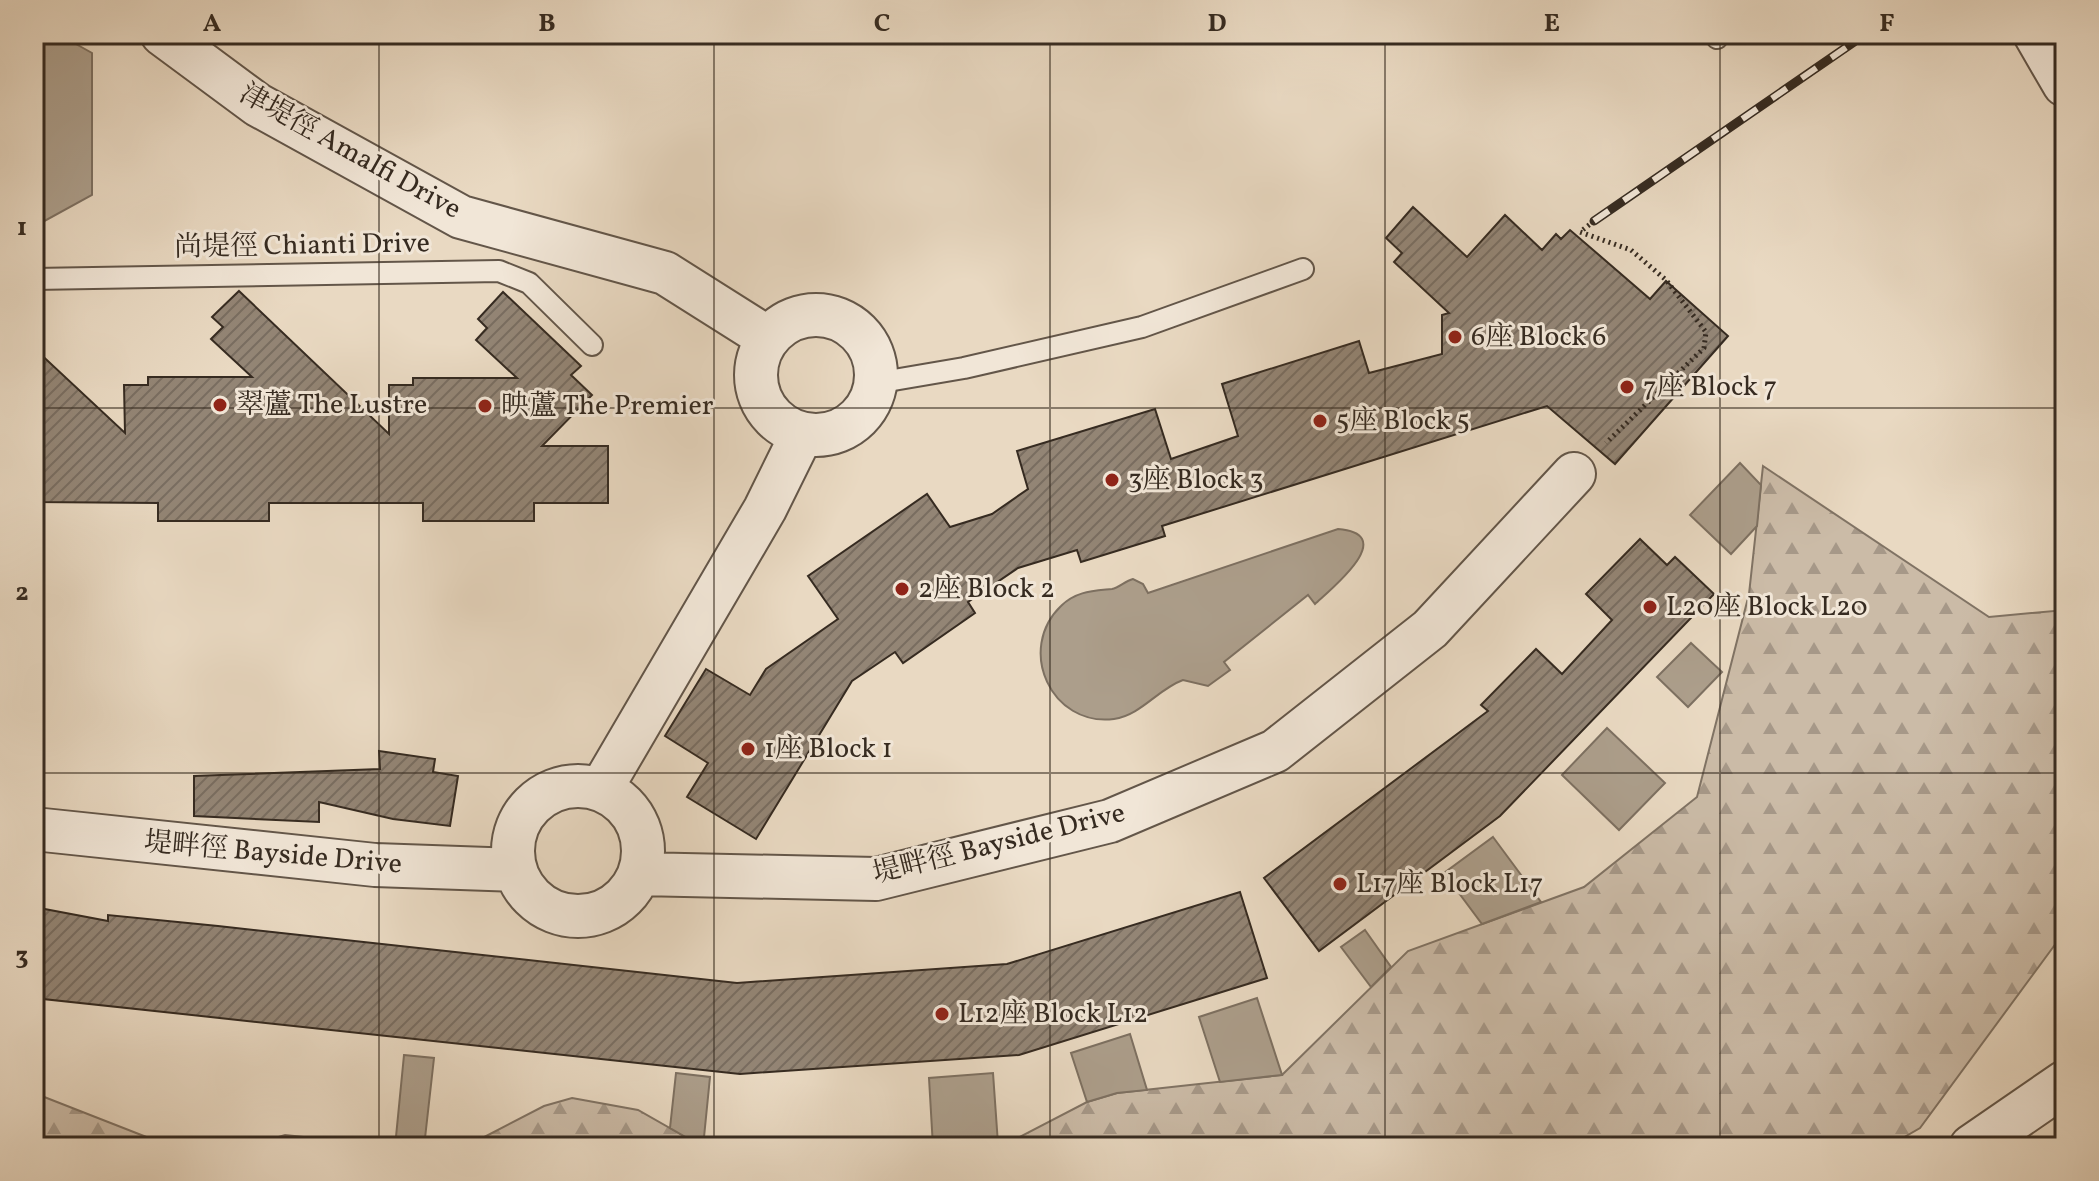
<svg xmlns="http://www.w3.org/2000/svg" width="2099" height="1181" font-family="Vollkorn,'Noto Serif TC',serif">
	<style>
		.forest { fill: url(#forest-firs); stroke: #807364; stroke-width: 2 }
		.water { fill: #ac9e8b; stroke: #7d7061; stroke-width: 2 }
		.building { fill: url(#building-hatch); stroke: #362b21; stroke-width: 2 }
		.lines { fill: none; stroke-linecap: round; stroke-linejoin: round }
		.service-casing { stroke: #635649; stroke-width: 24 }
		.minor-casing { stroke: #635649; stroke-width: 46 }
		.tertiary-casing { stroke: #635649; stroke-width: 48 }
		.path { stroke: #362b21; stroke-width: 5; stroke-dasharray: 2 4; stroke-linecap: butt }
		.service { stroke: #f1e6d7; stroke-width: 20 }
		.minor { stroke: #f1e6d7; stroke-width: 42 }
		.tertiary { stroke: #f1e6d7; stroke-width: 44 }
		.rail-casing { stroke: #362b21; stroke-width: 9 }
		.rail { stroke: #f1e6d7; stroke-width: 6; stroke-dasharray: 18; stroke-linecap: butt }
		.grid { fill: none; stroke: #362b21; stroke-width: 2; stroke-opacity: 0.55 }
		.poi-dot { fill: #8f2418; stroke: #f1e6d7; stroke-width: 3 }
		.labels { text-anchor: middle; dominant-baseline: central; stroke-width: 6; stroke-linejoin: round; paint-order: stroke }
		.street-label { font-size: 28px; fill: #362b21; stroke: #f1e6d7 }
		.poi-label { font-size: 28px; fill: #362b21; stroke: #f1e6d7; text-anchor: start }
		.neatline { fill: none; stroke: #362b21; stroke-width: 3 }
		.grid-label { font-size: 26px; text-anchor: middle; font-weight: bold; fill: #362b21 }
	</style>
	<defs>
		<pattern id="forest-firs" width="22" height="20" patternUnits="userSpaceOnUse" patternTransform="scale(2)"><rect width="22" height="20" fill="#cbbba7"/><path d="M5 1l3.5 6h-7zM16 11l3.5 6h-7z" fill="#a69888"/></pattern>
		<pattern id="building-hatch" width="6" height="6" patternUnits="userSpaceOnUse" patternTransform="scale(2)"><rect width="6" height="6" fill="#938575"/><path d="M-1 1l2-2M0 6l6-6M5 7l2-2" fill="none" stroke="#796d60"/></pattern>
	</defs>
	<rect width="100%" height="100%" fill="#e9d9c2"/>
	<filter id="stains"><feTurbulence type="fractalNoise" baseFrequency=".0025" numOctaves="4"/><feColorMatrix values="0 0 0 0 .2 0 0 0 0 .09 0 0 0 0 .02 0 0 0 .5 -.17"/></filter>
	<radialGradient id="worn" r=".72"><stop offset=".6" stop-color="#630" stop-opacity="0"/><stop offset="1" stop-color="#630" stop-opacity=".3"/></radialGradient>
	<path class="forest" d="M1763 466 1989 617 2065 610V931L1920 1128 1887 1147H980L1010 1142 1087 1102 1117 1093 1282 1075 1408 951 1584 887 1697 797 1749 594Z
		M34 1093 172 1147H34Z
		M572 1098 638 1110 703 1147H465L544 1106Z
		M285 1135 397 1147H245Z"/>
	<path class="water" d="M58 34 92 53V195L39 224 34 220V35Z
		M1740 463 1761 485 1757 526 1731 554 1690 515Z
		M1338 529C1400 534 1331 589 1315 604L1308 595 1224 662 1230 670 1208 686 1183 680C1158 689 1141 715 1114 719 1051 727 1016 649 1061 606 1076 591 1093 591 1112 589 1119 588 1125 581 1133 579L1143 584 1148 593Z
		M1691 643 1722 672 1688 707 1657 677Z
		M1607 728 1665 783 1619 830 1562 775Z
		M1493 837 1541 902 1482 924 1444 873Z
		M1365 930 1391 967 1371 987 1341 947Z
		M1257 998 1282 1075 1220 1082 1199 1017Z
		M1130 1034 1147 1090 1117 1093 1087 1102 1071 1053Z
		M404 1055 434 1058 424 1147H395Z
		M676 1073 710 1077 703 1147 670 1128Z
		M993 1073 998 1144 933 1147 929 1078Z"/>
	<path class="building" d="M1413 207 1467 257 1505 215 1542 250 1556 234 1561 239 1570 230 1650 299 1666 281 1728 336 1615 464 1547 406 1162 526 1165 536 1081 562 1077 550 1018 568 968 602 975 613 903 663 895 652 852 681 756 839 687 797 708 763 665 736 706 669 750 695 766 669 838 619 808 576 927 494 950 527 992 514 1028 489 1017 451 1155 409 1171 459 1238 436 1222 384 1359 341 1369 373 1442 354V315L1449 313 1394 262 1402 253 1386 238Z
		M239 291 389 434V385H413V378H517L476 340 487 328 478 319 503 292 581 366 571 375 592 395 542 446H608V503H534V521H423V503H269V521H158V503L34 502V348L125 433 124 385H148V377H252L211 339 223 327 212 317Z
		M1640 539 1667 565 1675 557 1714 594 1500 816 1319 951 1264 878 1488 711 1481 705 1536 649 1562 674 1612 620 1586 594Z
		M379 751 435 759 433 772 458 776 450 826 393 819 319 802V822L194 816V776L380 769Z
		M1240 892 1267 978 1019 1055 740 1074 34 998V907L108 921V915L218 926 737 983 1007 964Z"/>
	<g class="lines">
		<defs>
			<path id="service" d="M1715 34 1717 38
				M34 279 499 271 529 283 592 345
				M876 383 964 368 1142 327 1303 269"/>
			<path id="minor" d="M162 34 258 105 461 217 665 273 768 338
				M756 375a60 60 0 1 1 120 0a60 60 0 1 1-120 0Z
				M513 851a65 65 0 1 1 130 0a65 65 0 1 1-130 0Z
				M601 789 765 509 802 434
				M34 829 375 865 514 870
				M639 874 876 879 1110 821 1275 751 1430 629 1574 474"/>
			<path id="tertiary" d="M2036 34 2065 84
				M1972 1147 2065 1083"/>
		</defs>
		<use href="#service" class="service-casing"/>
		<use href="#minor" class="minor-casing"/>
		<use href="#tertiary" class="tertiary-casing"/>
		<path class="path" d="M1854 42 1867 34
			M1594 221 1580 232 1631 250 1666 280 1706 332 1704 348 1606 443"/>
		<use href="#service" class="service"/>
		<use href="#minor" class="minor"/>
		<use href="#tertiary" class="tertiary"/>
		<defs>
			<path id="rail" d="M1594 221 1854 42"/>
		</defs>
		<use href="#rail" class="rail-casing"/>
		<use href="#rail" class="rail"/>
	</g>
	<path class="grid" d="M379 34V1147M714 34V1147M1050 34V1147M1385 34V1147M1720 34V1147M34 408H2065M34 773H2065"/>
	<g class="poi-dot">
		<circle cx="1455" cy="337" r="8"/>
		<circle cx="1627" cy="387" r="8"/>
		<circle cx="220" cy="405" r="8"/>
		<circle cx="485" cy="406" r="8"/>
		<circle cx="1320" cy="421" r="8"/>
		<circle cx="1112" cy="480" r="8"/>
		<circle cx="902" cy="589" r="8"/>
		<circle cx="1650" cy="607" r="8"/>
		<circle cx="748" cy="749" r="8"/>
		<circle cx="1340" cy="884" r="8"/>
		<circle cx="942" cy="1014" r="8"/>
	</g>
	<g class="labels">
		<g class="street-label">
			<text transform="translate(350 152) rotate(29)">津堤徑 Amalfi Drive</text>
			<text transform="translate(302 246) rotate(-1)">尚堤徑 Chianti Drive</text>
			<text transform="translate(999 844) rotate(-14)">堤畔徑 Bayside Drive</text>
			<text transform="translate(273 854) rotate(5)">堤畔徑 Bayside Drive</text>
		</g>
		<g class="poi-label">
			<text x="1471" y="337">6座 Block 6</text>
			<text x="1643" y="387">7座 Block 7</text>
			<text x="236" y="405">翠蘆 The Lustre</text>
			<text x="501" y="406">映蘆 The Premier</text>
			<text x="1336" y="421">5座 Block 5</text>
			<text x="1128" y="480">3座 Block 3</text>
			<text x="918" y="589">2座 Block 2</text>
			<text x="1666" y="607">L20座 Block L20</text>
			<text x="764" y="749">1座 Block 1</text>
			<text x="1356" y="884">L17座 Block L17</text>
			<text x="958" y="1014">L12座 Block L12</text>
		</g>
	</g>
	<rect width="2099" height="1181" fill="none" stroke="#e9d9c2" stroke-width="88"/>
	<rect x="44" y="44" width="2011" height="1093" class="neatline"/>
	<g class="grid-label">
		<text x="212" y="31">A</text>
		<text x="547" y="31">B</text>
		<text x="882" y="31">C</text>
		<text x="1217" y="31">D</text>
		<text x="1552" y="31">E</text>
		<text x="1887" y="31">F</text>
		<text x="22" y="235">1</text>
		<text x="22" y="600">2</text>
		<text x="22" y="964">3</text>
	</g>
	<rect width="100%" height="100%" filter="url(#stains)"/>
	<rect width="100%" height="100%" fill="url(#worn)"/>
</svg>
